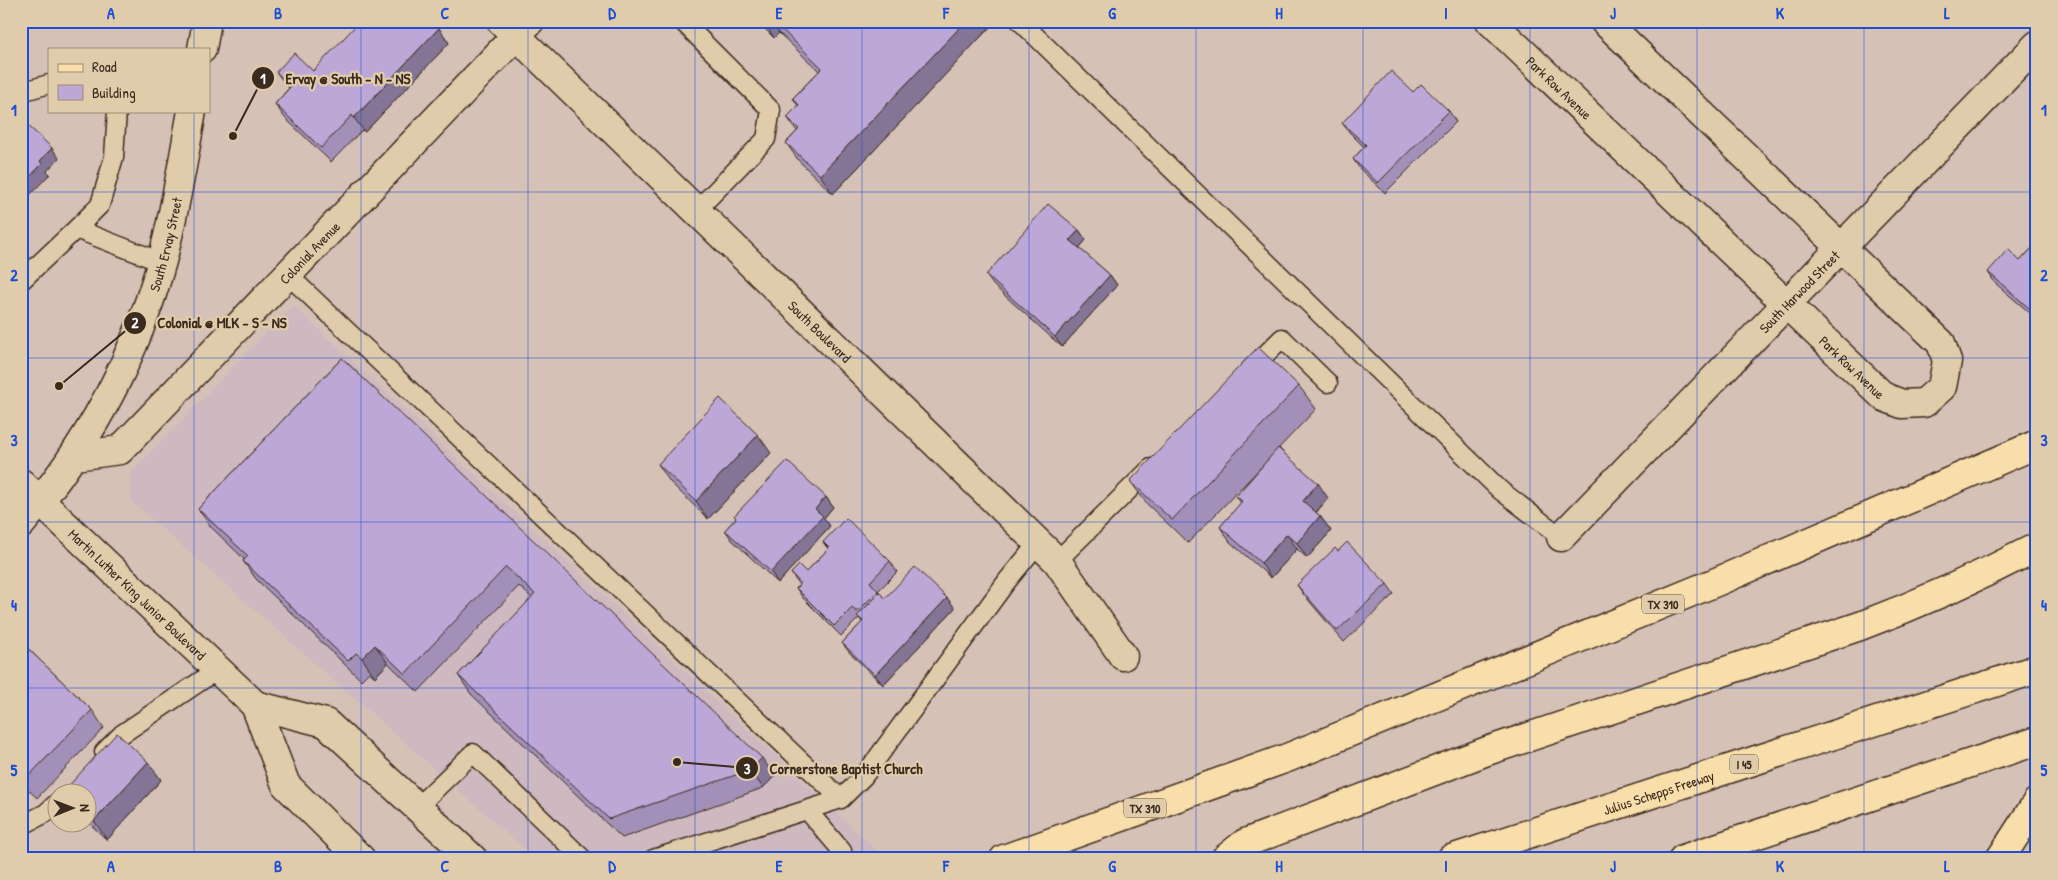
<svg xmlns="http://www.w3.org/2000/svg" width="2058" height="880" font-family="'Patrick Hand',sans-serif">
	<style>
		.built { fill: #ceb9c0 }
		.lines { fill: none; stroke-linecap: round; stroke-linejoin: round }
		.service-casing { stroke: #3b2a1e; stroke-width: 21 }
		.minor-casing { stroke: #3b2a1e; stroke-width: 31 }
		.secondary-casing { stroke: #3b2a1e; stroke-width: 31 }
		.primary-casing { stroke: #3b2a1e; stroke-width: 31 }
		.motorway-casing { stroke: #3b2a1e; stroke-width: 31 }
		.service { stroke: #e0ccaa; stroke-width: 18 }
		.minor { stroke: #e0ccaa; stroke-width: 28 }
		.secondary { stroke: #e0ccaa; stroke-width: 28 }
		.primary { stroke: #f8deab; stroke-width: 28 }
		.motorway { stroke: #f8deab; stroke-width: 28 }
		.wall { fill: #a390b8; stroke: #3b2a1e }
		.shaded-wall { fill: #847596; stroke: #3b2a1e }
		.building { fill: #bda7d6; stroke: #3b2a1e }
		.grid { fill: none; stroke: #1d4ed8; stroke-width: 1; stroke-opacity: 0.55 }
		.labels { text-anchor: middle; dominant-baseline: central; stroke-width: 4.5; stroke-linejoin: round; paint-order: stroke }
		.shield { fill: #e0ccaa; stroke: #6c5b48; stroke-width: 1 }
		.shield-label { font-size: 12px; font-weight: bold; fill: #3b2a1e }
		.street-label { font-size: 14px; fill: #3b2a1e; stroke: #e0ccaa }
		.leader { fill: none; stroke: #3b2a1e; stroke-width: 2 }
		.callout-dot { fill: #3b2a1e; stroke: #e0ccaa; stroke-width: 2 }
		.mark-label { font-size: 15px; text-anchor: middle; font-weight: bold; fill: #fff }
		.callout-label { font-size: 15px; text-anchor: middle; font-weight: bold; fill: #3b2a1e; stroke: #e0ccaa; stroke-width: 4.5; stroke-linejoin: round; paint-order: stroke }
		.neatline { fill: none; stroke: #1d4ed8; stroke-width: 2 }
		.grid-label { font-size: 16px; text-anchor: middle; font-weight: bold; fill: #1d4ed8 }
	</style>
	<rect width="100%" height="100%" fill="#d6c1b7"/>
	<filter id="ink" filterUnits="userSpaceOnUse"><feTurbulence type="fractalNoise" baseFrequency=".02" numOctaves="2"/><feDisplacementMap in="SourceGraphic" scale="10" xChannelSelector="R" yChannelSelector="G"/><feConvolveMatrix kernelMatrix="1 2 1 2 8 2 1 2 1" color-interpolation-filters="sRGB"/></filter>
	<g filter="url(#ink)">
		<path class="built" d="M293 305 886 859H536L131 501V472Z"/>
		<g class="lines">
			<defs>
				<path id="service" d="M682 21 771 110 766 139 696 211
					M1020 21 1500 490 1561 537
					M21 92 49 84
					M76 229 100 205 114 157 117 111
					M287 274 841 799
					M21 281 76 229 161 262
					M1249 371 1282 338 1328 383
					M1057 561 1151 468
					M104 752 122 734 217 670
					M417 807 473 753 583 859
					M807 810 842 851 838 859
					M21 826 46 813 58 802
					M653 859 841 799 864 776 1007 581 1038 543"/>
				<g id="minor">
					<path id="s1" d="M501 21 1057 561 1123 656"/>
					<path id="s2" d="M1490 21 1884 397 1902 404 1924 403 1942 387 1947 361 1941 343 1604 21"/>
					<path id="s3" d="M75 456 120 450 530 21"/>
					<path id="s4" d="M1561 537C1719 372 1879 210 2037 45"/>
				</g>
				<g id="secondary">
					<path d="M202 49 207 21"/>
					<path id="s5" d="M21 483 255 705 286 785 361 859"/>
					<path id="s6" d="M21 524C87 448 135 358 162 261 175 211 183 161 192 111"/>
					<path d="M255 705 326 723 473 859"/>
				</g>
				<path id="primary" d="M2000 859 2037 802"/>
				<g id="motorway">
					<path d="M1004 859 1287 758 1721 580 2037 444"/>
					<path d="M1225 859 1245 843 1487 751 1860 626C1921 603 1979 577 2037 547"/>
					<path id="s7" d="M1451 859 2037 669"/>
					<path d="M1683 859 2037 741"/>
				</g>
			</defs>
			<use href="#service" class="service-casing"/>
			<use href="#minor" class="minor-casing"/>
			<use href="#secondary" class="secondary-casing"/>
			<use href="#primary" class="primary-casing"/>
			<use href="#motorway" class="motorway-casing"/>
			<use href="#service" class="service"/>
			<use href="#minor" class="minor"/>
			<use href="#secondary" class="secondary"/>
			<use href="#primary" class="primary"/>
			<use href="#motorway" class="motorway"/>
		</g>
		<path class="wall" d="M757 21H853L861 29 991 26 833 194 799 161 786 143 797 131 787 117 798 106 793 98 819 71 779 33 774 38Z
			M1121 21H1127L1124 25Z
			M439 28 449 43 365 132 362 130 331 162 285 118 275 104 289 88 276 72 313 71Z
			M1413 92 1449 111 1456 122 1385 193 1360 169 1353 159 1364 147 1350 133 1342 123Z
			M1079 230 1086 240 1079 248 1110 275 1117 285 1062 347 993 285 986 275Z
			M2037 243V319L1995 283 1988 272 2020 261Z
			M342 358 775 776 763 788 622 838 471 694 458 675 532 598 519 586 418 692 388 663 375 677 369 672 361 680 256 579 243 561 244 559 211 527 198 509Z
			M1299 386 1316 409 1279 448 1328 498 1316 513 1320 516 1331 531 1307 558 1297 549 1271 578 1230 542 1220 527 1241 503 1236 496 1270 458 1188 543 1147 504 1130 481Z
			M771 453 708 519 670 482 658 464Z
			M826 497 833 507 824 518 830 526 778 583 732 540 725 530 736 518 734 516Z
			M823 542 890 561 897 572 878 591 885 598H947L955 608 883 685 850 653 842 643 862 622 859 618 841 636 803 598 796 588 799 585 791 573 806 572 828 549Z
			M1338 551 1387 584 1394 594 1344 642 1304 595 1297 585Z
			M21 642 92 710 104 728 37 798 21 783Z
			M148 762 161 780 107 840 88 822V792Z"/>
		<path class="shaded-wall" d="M763 21H771L779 33 774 38Z
			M966 21H988L991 26 833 194 820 175Z
			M439 28 449 43 365 132 354 118Z
			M52 148 59 158 47 171 50 174 21 204V186L40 161Z
			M1079 230 1086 240 1077 250 1070 240Z
			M1110 275 1117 285 1062 347 1055 337Z
			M758 435 771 453 708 519 696 501Z
			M1318 483 1328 498 1313 516 1303 501Z
			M826 497 833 507 824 518 830 526 778 583 771 572 815 509Z
			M1320 516 1331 531 1307 558 1297 543Z
			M1287 534 1297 549 1271 578 1261 563Z
			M947 598 955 608 883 685 875 675Z
			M375 645 388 663 375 677 362 658Z
			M762 758 775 776 763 788 750 770Z
			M148 762 161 780 107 840 94 821Z"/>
		<path class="building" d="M360 21H431L439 28 354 118 352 115 321 148 275 104 291 86 276 72 294 53 313 71Z
			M773 21H853L861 29 868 21H966L820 175 786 143 799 129 787 117 799 105 793 98 822 68Z
			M1391 71 1413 92 1421 84 1449 111 1378 183 1353 159 1366 145 1342 123Z
			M21 119 52 148 40 161 42 164 21 186Z
			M1048 204 1079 230 1070 240 1110 275 1055 337 986 275Z
			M2037 243V315L1988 272 2008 249 2020 261Z
			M1258 347 1299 386 1172 520 1130 481Z
			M342 358 762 758 750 770 609 819 458 675 535 594 506 567 405 674 375 645 362 658 356 653 348 661 243 561 248 556 198 509Z
			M720 398 758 435 696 501 658 464Z
			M1278 448 1318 483 1303 501 1320 516 1297 543 1287 534 1261 563 1220 527 1242 501 1236 496Z
			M787 461 826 497 815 509 823 516 771 572 725 530 736 518 734 516Z
			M846 518 890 561 870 582 878 591 857 612 852 608 834 626 796 588 801 584 791 573 799 565 806 572 829 548 823 542Z
			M1347 542 1387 584 1337 631 1297 585 1335 548 1338 551Z
			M915 567 947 598 875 675 842 643 863 621 857 616 880 593 885 598Z
			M21 642 92 710 25 780 21 777Z
			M117 733 148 762 94 821 88 815V792H63Z"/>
	</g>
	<path class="grid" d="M194 21V49M361 21V859M528 21V859M695 21V859M862 21V859M1029 21V859M1196 21V859M1363 21V859M1530 21V859M1697 21V859M1864 21V859M194 111V859M21 192H2037M21 358H2037M21 522H2037M21 688H2037"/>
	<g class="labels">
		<g class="shield">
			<rect x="1642" y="594.5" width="42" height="19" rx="4"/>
			<rect x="1730" y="754.5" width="28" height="19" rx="4"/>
			<rect x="1124" y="798.5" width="42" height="19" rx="4"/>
		</g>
		<g class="shield-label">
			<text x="1663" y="604">TX 310</text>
			<text x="1744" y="764">I 45</text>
			<text x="1145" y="808">TX 310</text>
		</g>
		<g class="street-label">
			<text stroke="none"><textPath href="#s2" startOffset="96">Park Row Avenue</textPath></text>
			<text stroke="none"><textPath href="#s6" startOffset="318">South Ervay Street</textPath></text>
			<text stroke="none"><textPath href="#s3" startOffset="319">Colonial Avenue</textPath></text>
			<text stroke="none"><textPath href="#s4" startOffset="342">South Harwood Street</textPath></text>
			<text stroke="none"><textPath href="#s1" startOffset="445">South Boulevard</textPath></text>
			<text stroke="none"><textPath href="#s2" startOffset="501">Park Row Avenue</textPath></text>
			<text stroke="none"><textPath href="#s5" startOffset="161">Martin Luther King Junior Boulevard</textPath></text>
			<text stroke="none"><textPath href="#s7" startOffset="218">Julius Schepps Freeway</textPath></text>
		</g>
	</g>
	<path class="leader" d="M233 136L263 78M59 386L135 323M677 762L747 768"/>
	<g class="callout-dot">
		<circle cx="233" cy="136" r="5"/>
		<circle cx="59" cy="386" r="5"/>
		<circle cx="677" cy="762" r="5"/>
		<circle cx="263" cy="78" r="12"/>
		<circle cx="135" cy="323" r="12"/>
		<circle cx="747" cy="768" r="12"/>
	</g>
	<g class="mark-label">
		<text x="263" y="84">1</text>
		<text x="135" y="328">2</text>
		<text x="747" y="774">3</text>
	</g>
	<g class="callout-label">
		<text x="348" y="84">Ervay @ South - N - NS</text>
		<text x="222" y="328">Colonial @ MLK - S - NS</text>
		<text x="846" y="774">Cornerstone Baptist Church</text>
	</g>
	<rect width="2058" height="880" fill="none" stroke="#e0ccaa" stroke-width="55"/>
	<rect x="48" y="48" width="162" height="65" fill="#e0ccaa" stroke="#9e8b72"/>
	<rect x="58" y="64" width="25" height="8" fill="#f8deab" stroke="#9e8b72"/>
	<text x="92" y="72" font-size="15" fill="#3b2a1e">Road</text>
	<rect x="58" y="85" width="25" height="15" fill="#bda7d6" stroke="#9e8b72"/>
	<text x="92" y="98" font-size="15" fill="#3b2a1e">Building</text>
	<g transform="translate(72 808) rotate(89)"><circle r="24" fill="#e0ccaa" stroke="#9e8b72"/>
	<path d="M0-4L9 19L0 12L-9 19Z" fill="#3b2a1e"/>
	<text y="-8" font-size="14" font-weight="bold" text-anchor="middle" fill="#3b2a1e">N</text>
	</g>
	<rect x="28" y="28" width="2002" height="824" class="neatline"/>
	<g class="grid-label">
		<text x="111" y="19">A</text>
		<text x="278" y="19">B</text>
		<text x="445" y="19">C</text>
		<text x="612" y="19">D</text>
		<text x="779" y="19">E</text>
		<text x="946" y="19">F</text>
		<text x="1112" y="19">G</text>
		<text x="1279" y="19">H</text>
		<text x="1446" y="19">I</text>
		<text x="1613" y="19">J</text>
		<text x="1780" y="19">K</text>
		<text x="1947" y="19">L</text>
		<text x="14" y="116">1</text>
		<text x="2044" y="116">1</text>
		<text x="14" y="281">2</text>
		<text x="2044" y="281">2</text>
		<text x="14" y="446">3</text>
		<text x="2044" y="446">3</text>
		<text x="14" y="611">4</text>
		<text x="2044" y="611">4</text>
		<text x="14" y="776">5</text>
		<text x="2044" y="776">5</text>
		<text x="111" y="872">A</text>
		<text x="278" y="872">B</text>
		<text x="445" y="872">C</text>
		<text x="612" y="872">D</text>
		<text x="779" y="872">E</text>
		<text x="946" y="872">F</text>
		<text x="1112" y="872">G</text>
		<text x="1279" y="872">H</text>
		<text x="1446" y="872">I</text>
		<text x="1613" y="872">J</text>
		<text x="1780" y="872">K</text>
		<text x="1947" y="872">L</text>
	</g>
</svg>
